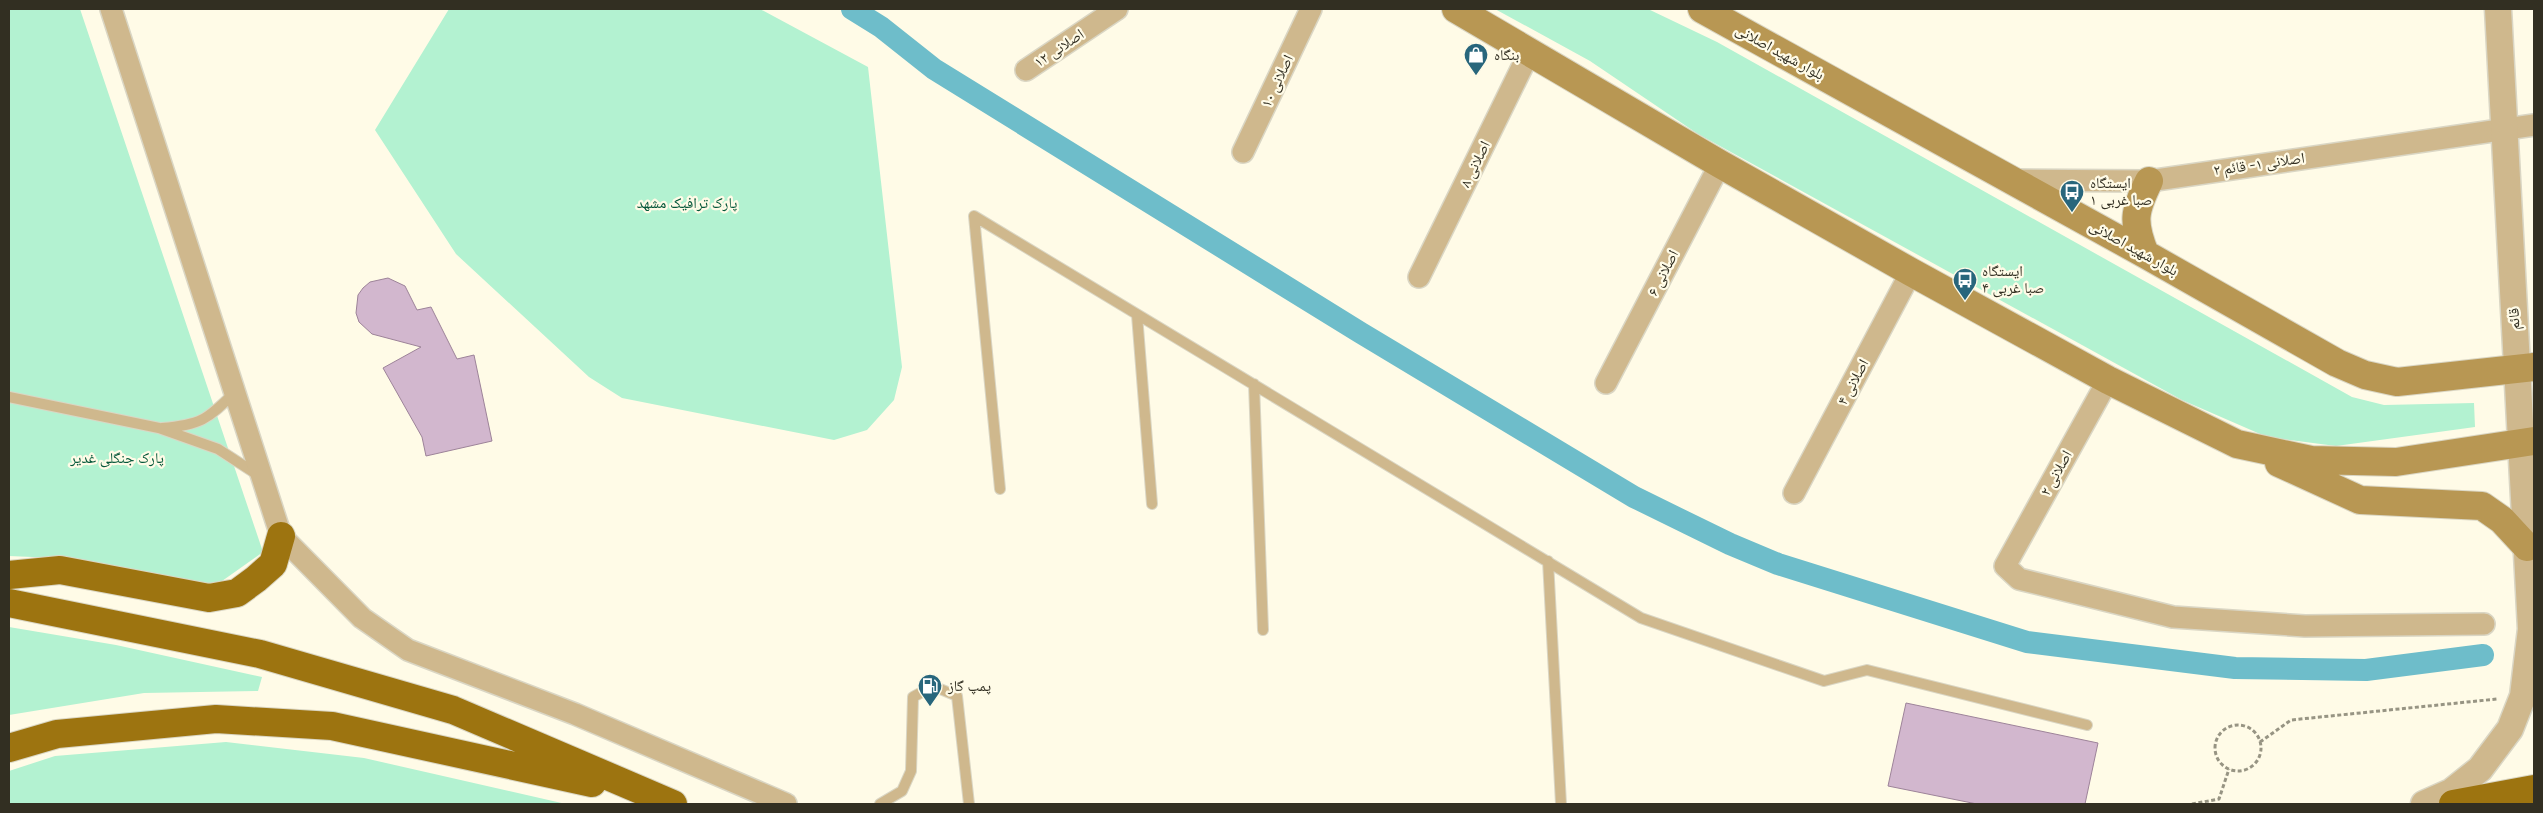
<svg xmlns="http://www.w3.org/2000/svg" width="2543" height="813" font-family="Figtree,'Noto Naskh Arabic',sans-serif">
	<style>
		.green { fill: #b3f2d1 }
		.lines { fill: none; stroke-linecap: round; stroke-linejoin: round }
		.canal { stroke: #6ebdca; stroke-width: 22 }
		.building { fill: #d2b7ce; stroke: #9d8399 }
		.service-casing { stroke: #dad6c4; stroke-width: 12 }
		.minor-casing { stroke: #dad6c4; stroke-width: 24 }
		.tertiary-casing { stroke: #dad6c4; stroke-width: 29 }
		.secondary-casing { stroke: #dad6c4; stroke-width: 30 }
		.trunk-casing { stroke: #dad6c4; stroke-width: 30 }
		.path { stroke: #979483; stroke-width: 3; stroke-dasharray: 4 2.5; stroke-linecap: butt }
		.service { stroke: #cfb88d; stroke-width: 10 }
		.minor { stroke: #cfb88d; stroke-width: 21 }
		.tertiary { stroke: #cfb88d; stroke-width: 26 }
		.secondary { stroke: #b89753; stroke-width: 28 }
		.trunk { stroke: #9d7410; stroke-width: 28 }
		.labels { text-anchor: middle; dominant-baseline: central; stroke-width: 4.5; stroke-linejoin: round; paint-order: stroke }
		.street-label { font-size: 15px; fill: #322f22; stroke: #fffbe7 }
		.poi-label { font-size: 15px; fill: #322f22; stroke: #fffbe7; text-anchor: start }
		.park-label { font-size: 15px; fill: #045739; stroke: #fffbe7 }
	</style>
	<rect width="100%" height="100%" fill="#fffbe7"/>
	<path class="green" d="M9 9H80L263 552 215 586 56 558 9 556Z
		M449 9H760L868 67 902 367 894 400 867 430 834 440 622 398 589 377 456 254 375 130Z
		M1495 9H1648L1717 42 2352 397 2384 405 2474 403 2475 427 2336 446 2267 437 2182 400 1698 134 1590 61Z
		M9 627 116 645 262 677 258 691 144 693 9 715Z
		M226 742 364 758 566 804H9V771L55 756Z"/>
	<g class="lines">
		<path class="canal" d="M852 9 881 27 934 69 1361 333 1634 497 1730 544 1778 564 2027 642 2235 668 2366 670 2483 655"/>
	</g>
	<path class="building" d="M388 278 405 286 417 310 431 307 457 359 474 355 492 441 426 456 422 437 383 368 421 347 372 334 359 322 356 313 358 295 363 288 370 282Z
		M1906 703 2098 743 2085 804H1977L1888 786Z"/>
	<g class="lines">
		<defs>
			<path id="service" d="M1137 315 1152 504
				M1254 384 1263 630
				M9 397 159 428 218 449 258 475
				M162 428C200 425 207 420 234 393
				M1000 489 974 216 1641 618 1824 681 1867 670 2087 725
				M1548 561 1561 804
				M880 804 902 791 911 771 913 697 933 686 957 696 969 804"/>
			<path id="minor" d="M111 9 281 536 362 618 408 650 575 714 786 804
				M1026 70 1117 9
				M1243 152 1311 9
				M2012 180 2149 181 2534 125
				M1419 277 1530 51
				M2108 380 2005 566 2019 579 2173 617 2305 626 2484 624
				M1606 383 1720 164
				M1794 493 1911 272"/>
			<path id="tertiary" d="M2424 804 2451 792 2480 769 2510 729 2523 696 2531 629 2498 9"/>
			<path id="secondary" d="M1456 9 1720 164 1911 272 2108 380 2237 444 2311 460 2396 462 2534 441
				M1702 9 2145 254 2337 363 2365 375 2397 382 2534 367
				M2145 254C2132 222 2134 211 2149 181
				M2279 463 2360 500 2482 506 2502 520 2527 547"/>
			<path id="trunk" d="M9 575 60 570 209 598 237 593 256 579 273 564 281 536
				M9 603 260 654 453 710 673 804
				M9 748 57 734 216 719 332 726 592 783
				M2453 804 2534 789"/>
		</defs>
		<use href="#service" class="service-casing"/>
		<use href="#minor" class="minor-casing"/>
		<use href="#tertiary" class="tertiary-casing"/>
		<use href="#secondary" class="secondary-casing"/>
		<use href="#trunk" class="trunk-casing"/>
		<path class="path" d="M2215 748a23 23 0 1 1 46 0a23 23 0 1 1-46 0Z
			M2260 742 2291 720 2497 699
			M2192 804 2219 799 2229 769"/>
		<use href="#service" class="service"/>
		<use href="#minor" class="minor"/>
		<use href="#tertiary" class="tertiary"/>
		<use href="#secondary" class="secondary"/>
		<use href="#trunk" class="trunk"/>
	</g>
	<defs>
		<symbol id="shop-pin" viewBox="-11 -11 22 30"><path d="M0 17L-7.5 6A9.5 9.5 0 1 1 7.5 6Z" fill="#28667c" stroke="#fffbe7"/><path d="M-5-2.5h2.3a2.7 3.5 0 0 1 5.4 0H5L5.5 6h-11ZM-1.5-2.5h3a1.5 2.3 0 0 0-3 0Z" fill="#fff"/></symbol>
		<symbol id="bus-pin" viewBox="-11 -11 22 30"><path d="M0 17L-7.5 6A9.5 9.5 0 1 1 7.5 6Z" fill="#28667c" stroke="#fffbe7"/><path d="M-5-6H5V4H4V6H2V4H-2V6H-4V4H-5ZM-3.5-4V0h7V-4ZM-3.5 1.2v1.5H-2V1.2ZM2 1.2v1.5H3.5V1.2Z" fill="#fff"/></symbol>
		<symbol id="fuel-pin" viewBox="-11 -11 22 30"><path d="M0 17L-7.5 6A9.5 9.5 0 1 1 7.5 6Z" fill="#28667c" stroke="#fffbe7"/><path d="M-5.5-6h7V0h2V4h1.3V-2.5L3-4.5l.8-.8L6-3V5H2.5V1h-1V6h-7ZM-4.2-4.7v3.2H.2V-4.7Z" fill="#fff"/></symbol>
	</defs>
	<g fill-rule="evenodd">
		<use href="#shop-pin" x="1462" y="41" width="28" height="38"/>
		<use href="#bus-pin" x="2058" y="178" width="28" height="38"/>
		<use href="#bus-pin" x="1951" y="266" width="28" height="38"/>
		<use href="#fuel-pin" x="916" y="672" width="28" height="38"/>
	</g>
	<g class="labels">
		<g class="street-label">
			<text transform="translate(1059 48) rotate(-34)">اصلانی ۱۲</text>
			<text transform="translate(1780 52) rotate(29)">بلوار شهید اصلانی</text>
			<text transform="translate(1277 81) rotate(-65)">اصلانی ۱۰</text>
			<text transform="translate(1475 164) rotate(-64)">اصلانی ۸</text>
			<text transform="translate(2259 164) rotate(-8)">اصلانی ۱- قائم ۲</text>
			<text transform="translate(2134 248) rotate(29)">بلوار شهید اصلانی</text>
			<text transform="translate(1663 273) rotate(-63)">اصلانی ۶</text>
			<text transform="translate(2514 319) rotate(-93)">قائم</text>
			<text transform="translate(1853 382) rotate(-62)">اصلانی ۴</text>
			<text transform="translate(2056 473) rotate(-61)">اصلانی ۲</text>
		</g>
		<g class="poi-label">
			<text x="1494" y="55">بنگاه</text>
			<text x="2090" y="183">ایستگاه<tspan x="2090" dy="17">صبا غربی ۱</tspan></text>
			<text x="1982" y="271">ایستگاه<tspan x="1982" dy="17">صبا غربی ۴</tspan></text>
			<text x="948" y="686">پمپ گاز</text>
		</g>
		<g class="park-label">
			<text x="687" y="203">پارک ترافیک مشهد</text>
			<text x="117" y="458">پارک جنگلی غدیر</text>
		</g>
	</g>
	<rect width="2543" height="813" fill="none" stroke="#322f22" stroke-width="20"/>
</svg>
